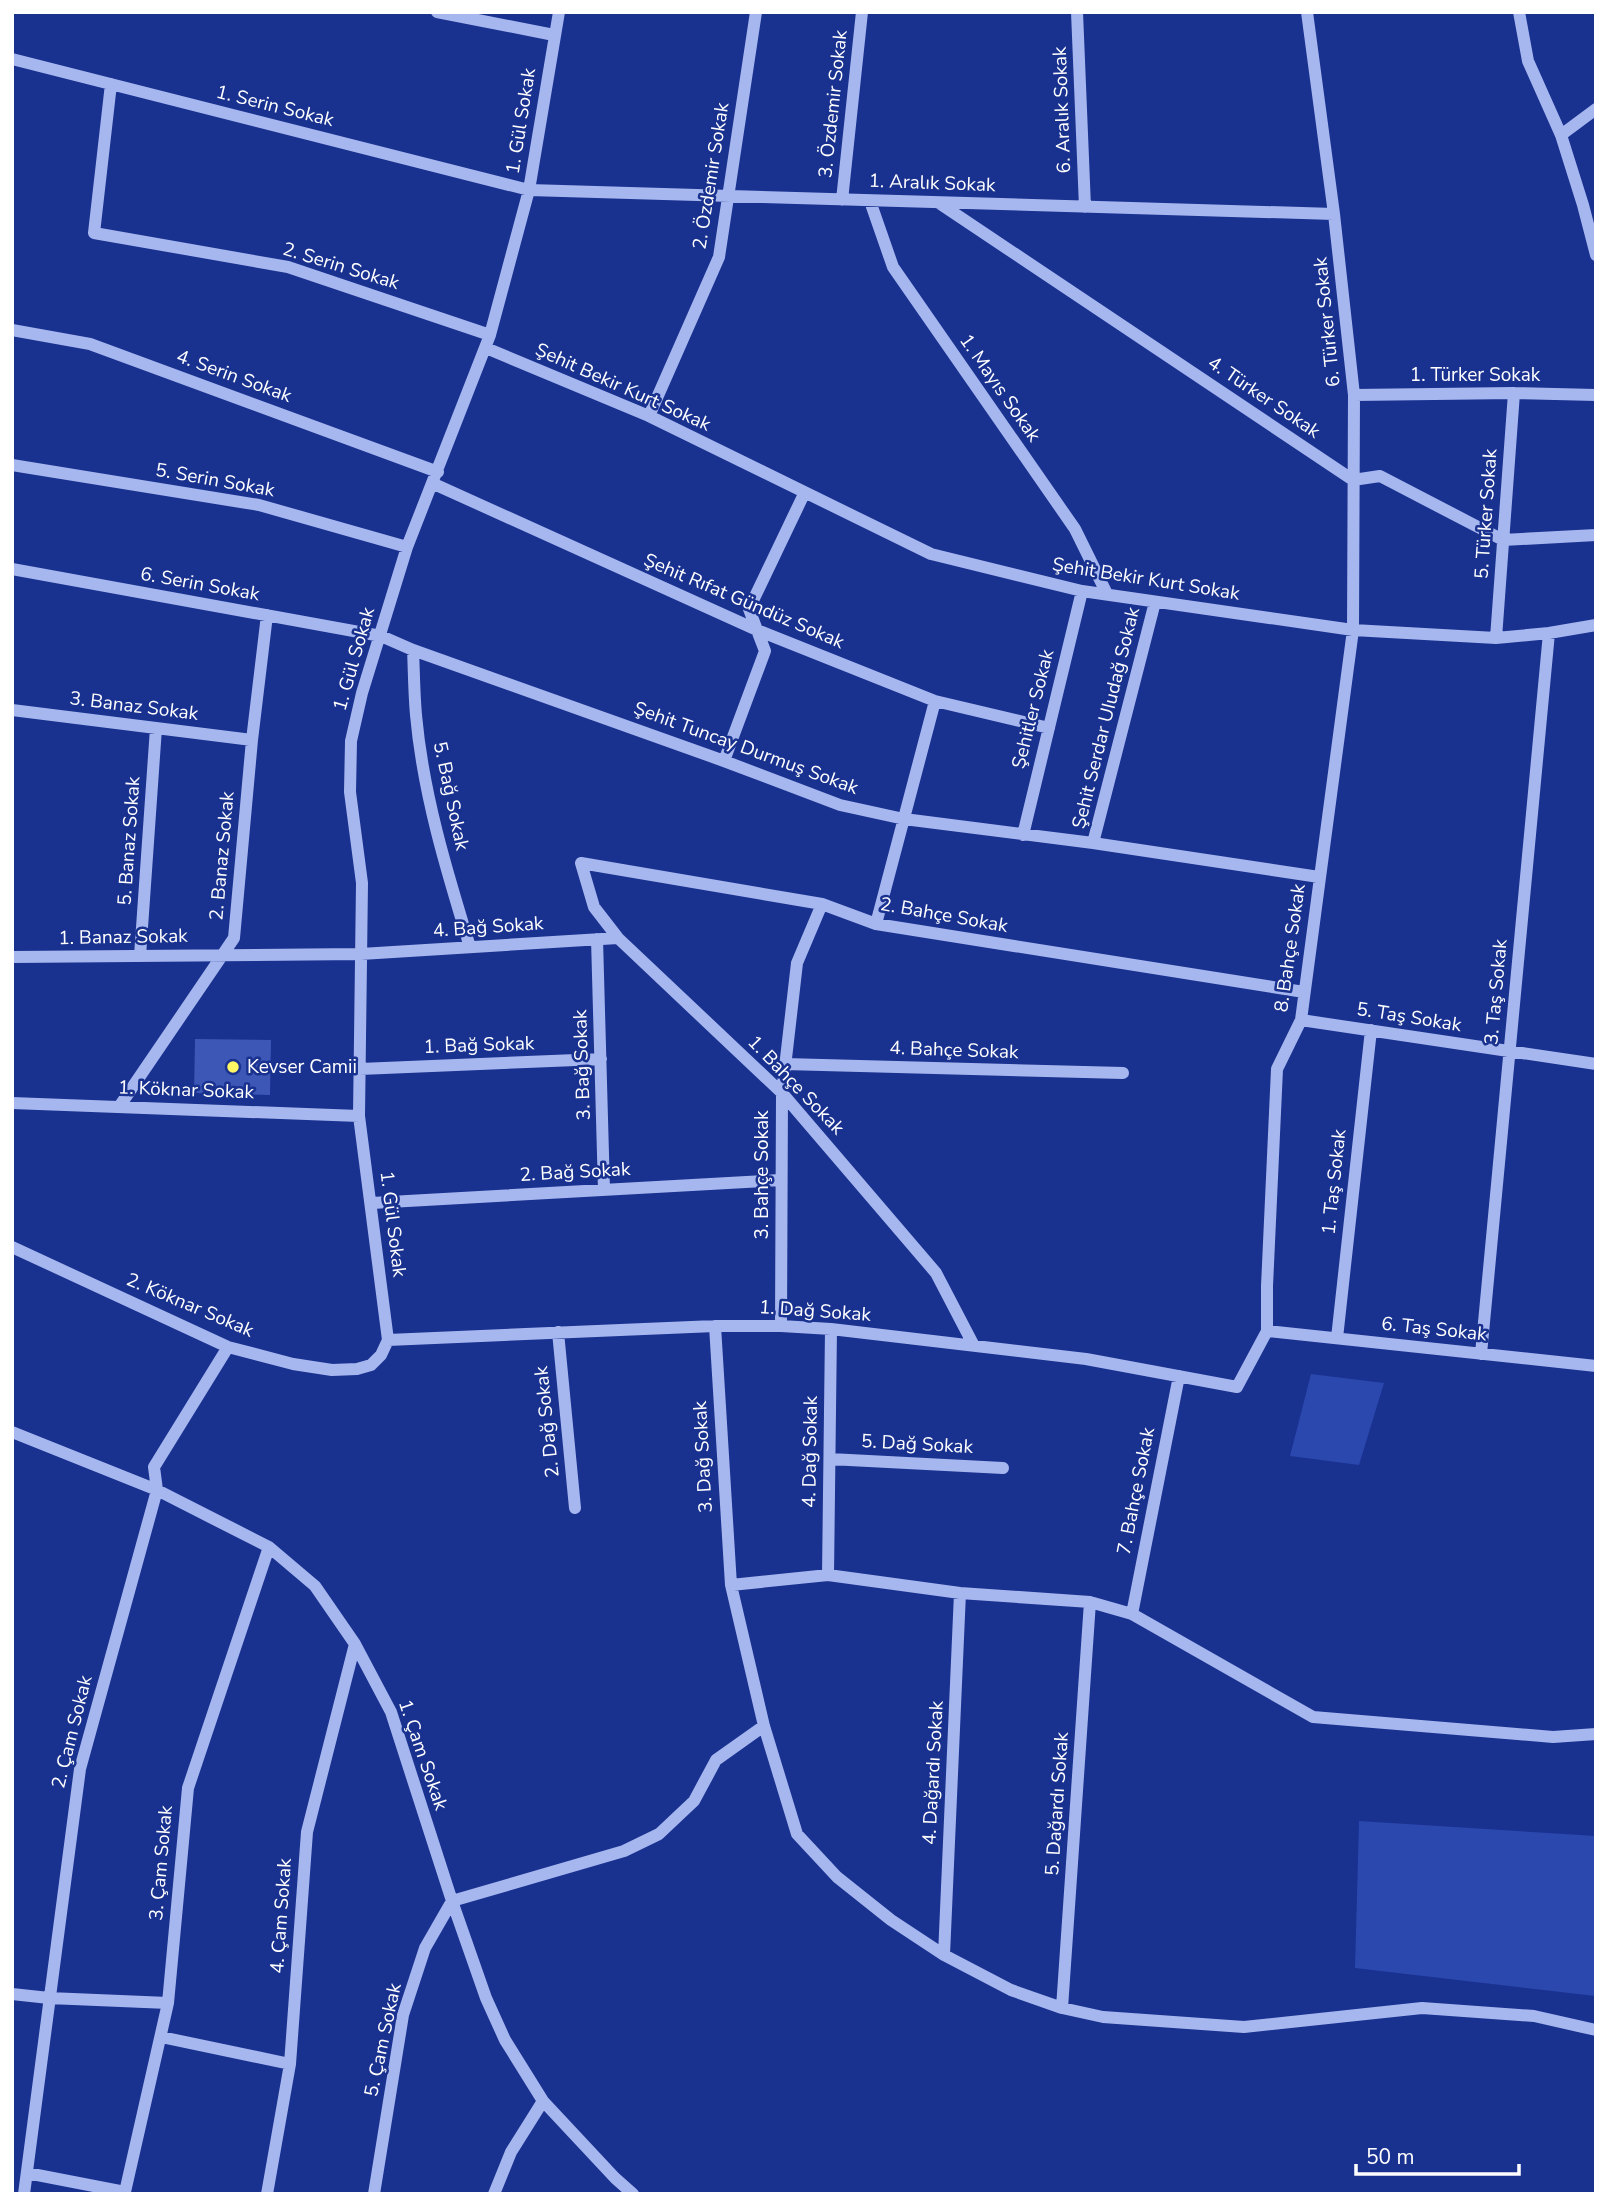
<svg xmlns="http://www.w3.org/2000/svg" width="1608" height="2206" font-family="'Nunito Sans',sans-serif">
	<style>
		.green { fill: #2b48ae }
		.building { fill: #3d57b6 }
		.lines { fill: none; stroke-linecap: round; stroke-linejoin: round }
		.minor { stroke: #a6b6ef; stroke-width: 12 }
		.poi-dot { fill: #fff664; stroke: #19318f; stroke-width: 2.5 }
		.labels { text-anchor: middle; dominant-baseline: central; stroke-width: 5; stroke-linejoin: round; paint-order: stroke }
		.street-label { font-size: 19px; fill: #fff; stroke: #19318f }
		.poi-label { font-size: 19px; fill: #fff; stroke: #19318f; text-anchor: start }
	</style>
	<rect width="100%" height="100%" fill="#19318f"/>
	<path class="green" d="M1311 1374 1384 1383 1359 1465 1290 1456Z
		M1359 1821 1596 1836 1595 1996 1355 1968Z"/>
	<path class="building" d="M195 1039 271 1040 270 1095 194 1093Z"/>
	<g class="lines">
		<path class="minor" d="M437 12 554 35
			M1077 12 1085 207
			M1519 12 1528 61 1561 135 1583 205 1596 255
			M12 59 529 190 1334 214
			M111 84 94 233 288 267 490 335
			M1561 135 1596 109
			M842 200 862 12
			M870 201 893 267 1075 529 1107 594
			M939 203 1353 480 1380 476 1503 540 1596 535
			M12 330 90 344 438 472
			M486 348 649 416 931 554 1082 591 1353 630 1496 638 1549 633 1596 625
			M1354 395 1514 393 1596 395
			M649 416 719 257 756 12
			M12 465 259 505 407 547
			M434 484 757 630 935 701 1049 728
			M12 569 381 636 413 650 724 761 840 805 904 819 1093 843 1319 877
			M1496 638 1514 393
			M413 650C414 671 414 693 416 715 423 794 447 872 470 947
			M12 710 252 740
			M724 761 765 651 749 609 804 494
			M1023 835 1082 591
			M1093 843 1155 602
			M876 924 935 701
			M597 939 604 1190
			M140 956 156 728
			M12 957 361 954 618 938
			M1301 1020 1596 1064
			M785 1064 1123 1073
			M360 1069 601 1059
			M12 1103 359 1116
			M119 1107 234 938 252 740 267 615
			M372 1203 780 1180
			M12 1247 228 1347 293 1364 332 1370 357 1369 371 1365 381 1355 388 1340
			M715 1326 731 1585 764 1726 797 1834 837 1877 891 1920 944 1955 1011 1990 1062 2008 1103 2017 1244 2027 1422 2008 1534 2016 1596 2030
			M781 1326 782 1093 797 963 822 904
			M1267 1331 1596 1366
			M558 1332 575 1508
			M1337 1338 1371 1030
			M388 1340 715 1326H781L831 1329 1086 1359 1237 1387 1267 1331V1286L1277 1069 1301 1020 1353 630 1354 395 1334 214 1307 12
			M388 1340 359 1116 362 883 350 792 351 741 362 693 407 547 490 335 529 190 559 12
			M973 1344 936 1273 782 1093 618 938 594 907 581 863 822 904 876 924 1304 992
			M1481 1354 1549 633
			M12 1432 157 1490 269 1547 315 1586 355 1644 391 1712 452 1901 486 1998 505 2040 543 2101 615 2178 633 2194
			M830 1459 1003 1468
			M828 1575 831 1329
			M731 1585 828 1575 960 1593 1090 1602 1132 1614 1313 1717 1553 1737 1596 1734
			M1132 1614 1179 1376
			M944 1955 960 1593
			M12 1994 49 1998 168 2003
			M1062 2008 1090 1602
			M161 2037 290 2064
			M27 2173 125 2192 168 2003 188 1788 269 1547
			M24 2194 80 1769 157 1490 154 1467 228 1347
			M267 2194 290 2064 307 1832 355 1644
			M374 2194 403 2015 425 1948 452 1901 624 1851 659 1834 694 1801 716 1760 764 1726
			M494 2194 511 2152 543 2101"/>
	</g>
	<circle class="poi-dot" cx="233" cy="1067" r="7"/>
	<g class="labels">
		<g class="street-label">
			<text transform="translate(833 104) rotate(-84)">3. Özdemir Sokak</text>
			<text transform="translate(275 106) rotate(14)">1. Serin Sokak</text>
			<text transform="translate(1062 110) rotate(-92)">6. Aralık Sokak</text>
			<text transform="translate(521 121) rotate(-81)">1. Gül Sokak</text>
			<text transform="translate(711 176) rotate(-81)">2. Özdemir Sokak</text>
			<text transform="translate(932 183) rotate(2)">1. Aralık Sokak</text>
			<text transform="translate(341 266) rotate(17)">2. Serin Sokak</text>
			<text transform="translate(1327 322) rotate(-96)">6. Türker Sokak</text>
			<text x="1475" y="375">1. Türker Sokak</text>
			<text transform="translate(234 376) rotate(20)">4. Serin Sokak</text>
			<text transform="translate(623 387) rotate(24)">Şehit Bekir Kurt Sokak</text>
			<text transform="translate(1000 388) rotate(55)">1. Mayıs Sokak</text>
			<text transform="translate(1264 397) rotate(34)">4. Türker Sokak</text>
			<text transform="translate(215 480) rotate(10)">5. Serin Sokak</text>
			<text transform="translate(1486 514) rotate(-86)">5. Türker Sokak</text>
			<text transform="translate(1146 579) rotate(9)">Şehit Bekir Kurt Sokak</text>
			<text transform="translate(200 584) rotate(10)">6. Serin Sokak</text>
			<text transform="translate(744 601) rotate(23)">Şehit Rıfat Gündüz Sokak</text>
			<text transform="translate(354 659) rotate(-74)">1. Gül Sokak</text>
			<text transform="translate(134 706) rotate(7)">3. Banaz Sokak</text>
			<text transform="translate(1033 709) rotate(-76)">Şehitler Sokak</text>
			<text transform="translate(1106 718) rotate(-76)">Şehit Serdar UIudağ Sokak</text>
			<text transform="translate(746 748) rotate(20)">Şehit Tuncay Durmuş Sokak</text>
			<text transform="translate(451 796) rotate(78)">5. Bağ Sokak</text>
			<text transform="translate(129 841) rotate(-86)">5. Banaz Sokak</text>
			<text transform="translate(222 856) rotate(-85)">2. Banaz Sokak</text>
			<text transform="translate(944 915) rotate(10)">2. Bahçe Sokak</text>
			<text transform="translate(488 927) rotate(-4)">4. Bağ Sokak</text>
			<text transform="translate(123 937) rotate(-1)">1. Banaz Sokak</text>
			<text transform="translate(1290 948) rotate(-82)">8. Bahçe Sokak</text>
			<text transform="translate(1496 992) rotate(-85)">3. Taş Sokak</text>
			<text transform="translate(1409 1017) rotate(9)">5. Taş Sokak</text>
			<text transform="translate(479 1045) rotate(-2)">1. Bağ Sokak</text>
			<text transform="translate(954 1050) rotate(2)">4. Bahçe Sokak</text>
			<text transform="translate(582 1065) rotate(-92)">3. Bağ Sokak</text>
			<text transform="translate(796 1085) rotate(46)">1. Bahçe Sokak</text>
			<text transform="translate(186 1090) rotate(2)">1. Köknar Sokak</text>
			<text transform="translate(575 1172) rotate(-3)">2. Bağ Sokak</text>
			<text transform="translate(762 1175) rotate(-90)">3. Bahçe Sokak</text>
			<text transform="translate(1334 1182) rotate(-84)">1. Taş Sokak</text>
			<text transform="translate(393 1224) rotate(83)">1. Gül Sokak</text>
			<text transform="translate(190 1305) rotate(23)">2. Köknar Sokak</text>
			<text transform="translate(815 1311) rotate(4)">1. Dağ Sokak</text>
			<text transform="translate(1434 1329) rotate(6)">6. Taş Sokak</text>
			<text transform="translate(547 1422) rotate(-96)">2. Dağ Sokak</text>
			<text transform="translate(917 1444) rotate(3)">5. Dağ Sokak</text>
			<text transform="translate(810 1452) rotate(-89)">4. Dağ Sokak</text>
			<text transform="translate(703 1457) rotate(-93)">3. Dağ Sokak</text>
			<text transform="translate(1136 1491) rotate(-79)">7. Bahçe Sokak</text>
			<text transform="translate(72 1732) rotate(-76)">2. Çam Sokak</text>
			<text transform="translate(423 1755) rotate(71)">1. Çam Sokak</text>
			<text transform="translate(933 1773) rotate(-87)">4. Dağardı Sokak</text>
			<text transform="translate(1057 1804) rotate(-86)">5. Dağardı Sokak</text>
			<text transform="translate(161 1863) rotate(-85)">3. Çam Sokak</text>
			<text transform="translate(281 1916) rotate(-86)">4. Çam Sokak</text>
			<text transform="translate(383 2040) rotate(-78)">5. Çam Sokak</text>
		</g>
		<g class="poi-label">
			<text x="247" y="1067">Kevser Camii</text>
		</g>
	</g>
	<rect width="1608" height="2206" fill="none" stroke="#ffffff" stroke-width="28"/>
	<path d="M1356 2164v10h163v-10" fill="none" stroke="#ffffff" stroke-width="3.5"/>
	<text x="1366" y="2164" font-size="21" fill="#ffffff" stroke="#19318f" stroke-width="5" paint-order="stroke">50 m</text>
</svg>
